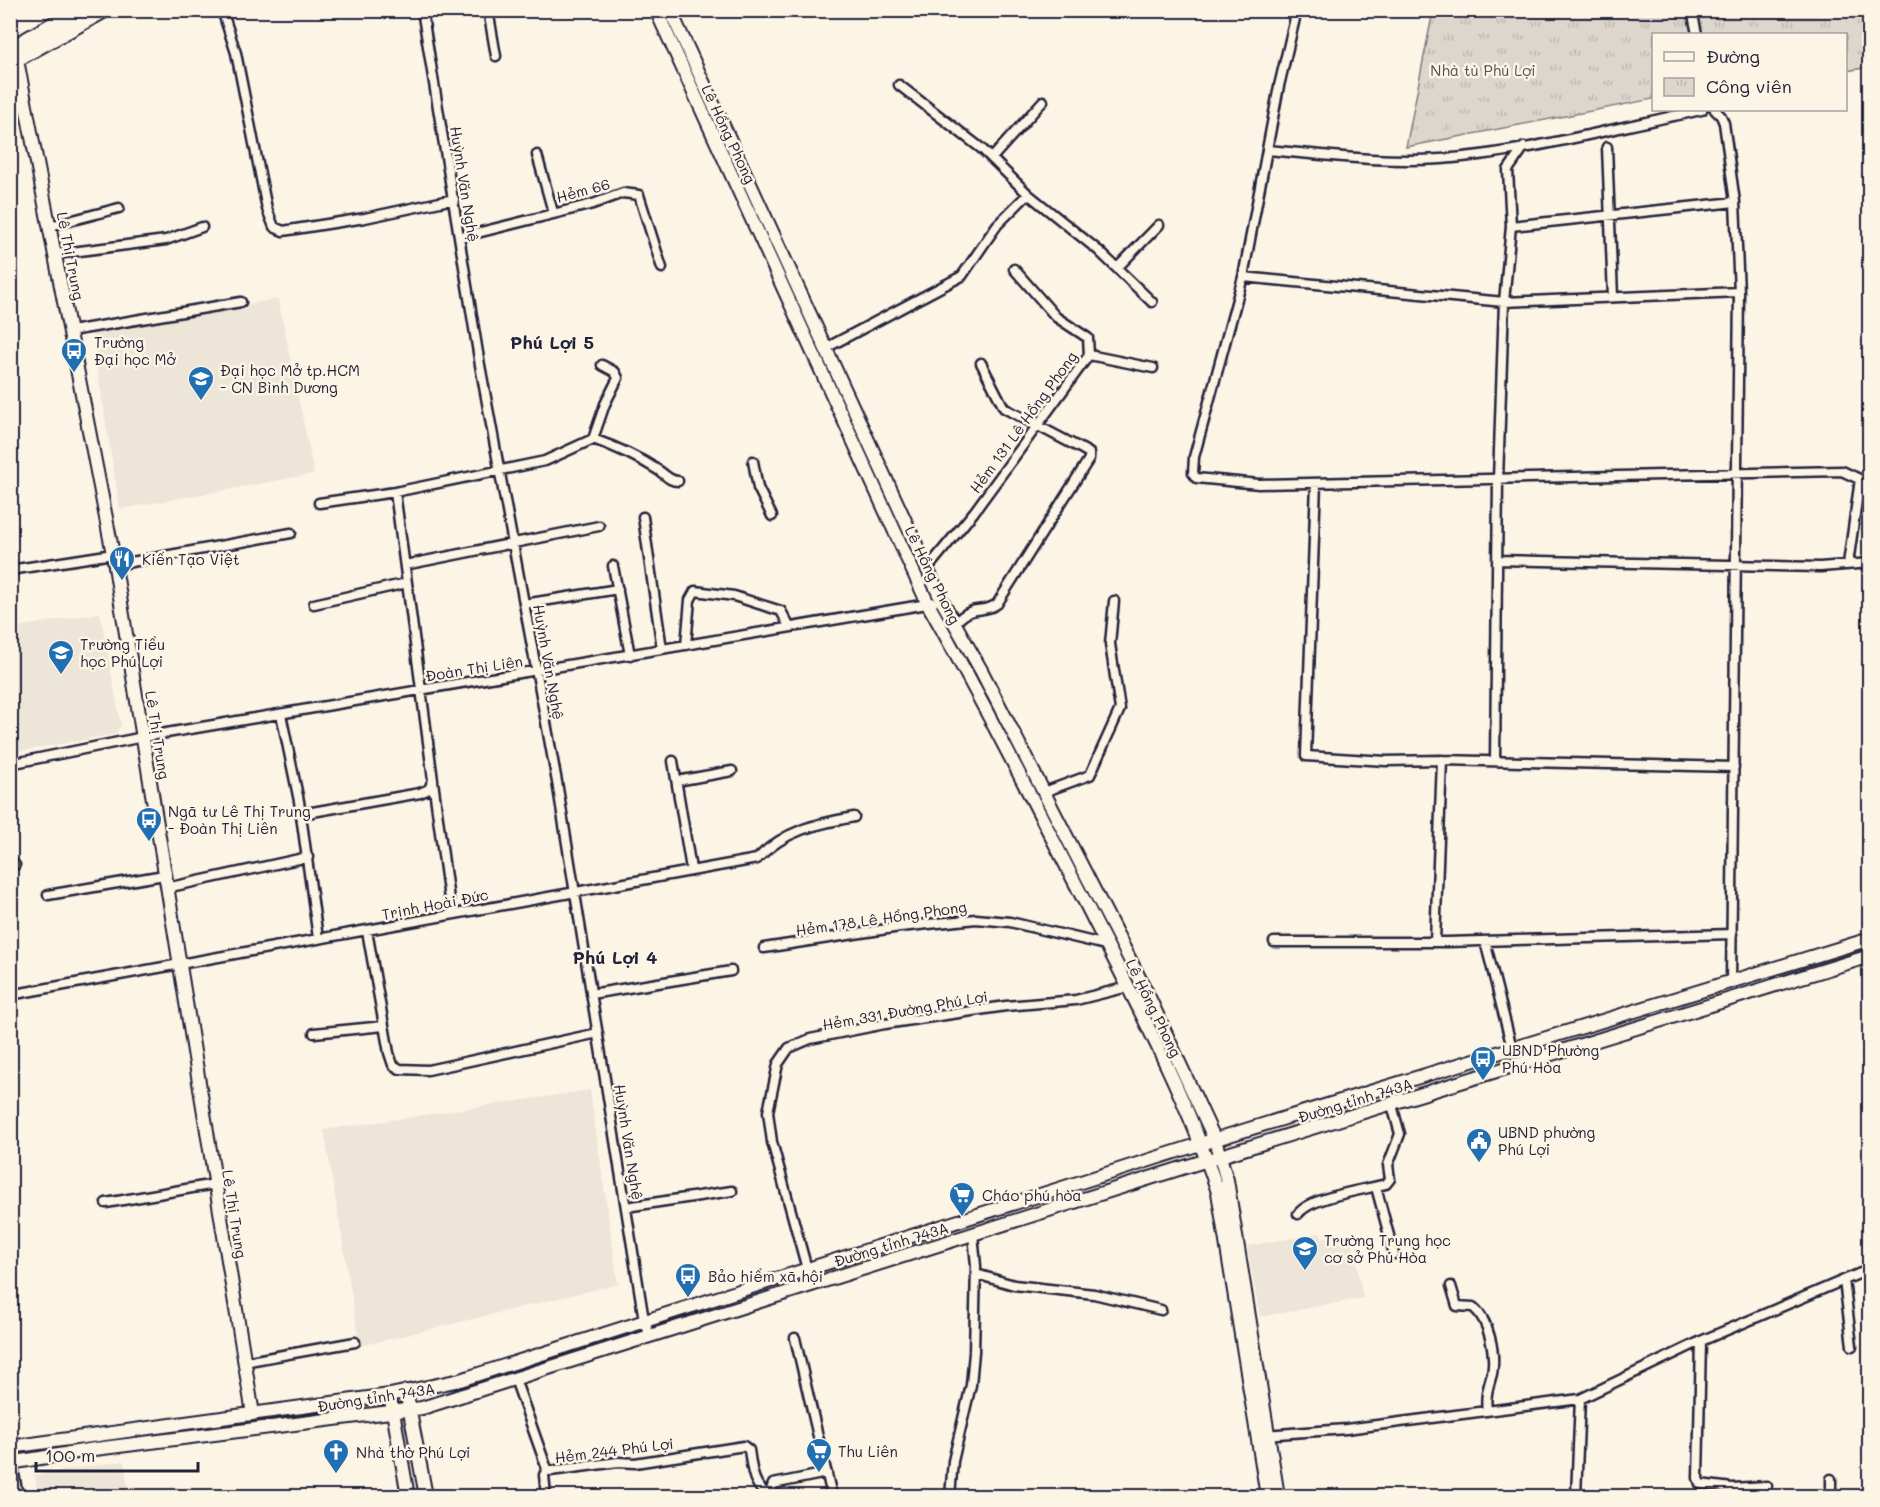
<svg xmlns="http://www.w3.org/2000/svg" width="1880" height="1507" font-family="Mali,sans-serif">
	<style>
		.built { fill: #ece5d8 }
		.park { fill: url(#park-tufts); stroke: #7f7c84; stroke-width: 1.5 }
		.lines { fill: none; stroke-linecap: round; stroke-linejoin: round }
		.street-casing { stroke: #22223b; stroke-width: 13 }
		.secondary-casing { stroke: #22223b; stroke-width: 16 }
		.primary-casing { stroke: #22223b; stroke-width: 18 }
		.street { stroke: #fcf5e5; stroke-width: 8 }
		.secondary { stroke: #fcf5e5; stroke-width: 12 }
		.primary { stroke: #fcf5e5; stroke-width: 14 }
		.labels { text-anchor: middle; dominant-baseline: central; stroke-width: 5; stroke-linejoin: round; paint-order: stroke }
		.park-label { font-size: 15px; fill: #504f5f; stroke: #fcf5e5 }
		.street-label { font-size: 15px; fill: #22223b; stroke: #fcf5e5 }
		.poi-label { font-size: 15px; fill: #22223b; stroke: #fcf5e5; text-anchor: start }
		.quarter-label { font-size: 18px; font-weight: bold; fill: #22223b; stroke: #fcf5e5 }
	</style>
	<defs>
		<pattern id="park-tufts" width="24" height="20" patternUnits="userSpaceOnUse" patternTransform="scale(1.5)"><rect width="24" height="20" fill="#dcd6cc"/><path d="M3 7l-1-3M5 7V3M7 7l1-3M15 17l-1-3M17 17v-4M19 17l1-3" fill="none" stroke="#bcb7b0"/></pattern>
	</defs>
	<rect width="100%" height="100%" fill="#fcf5e5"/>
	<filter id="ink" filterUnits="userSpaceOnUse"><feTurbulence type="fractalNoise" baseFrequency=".0167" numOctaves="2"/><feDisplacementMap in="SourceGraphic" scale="12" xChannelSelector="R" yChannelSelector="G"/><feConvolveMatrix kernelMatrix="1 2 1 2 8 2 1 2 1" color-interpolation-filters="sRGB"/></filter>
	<g filter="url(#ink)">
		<path class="built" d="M278 299 314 474 120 509 91 330Z
			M100 613 121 725 115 734 11 753V628Z
			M590 1090 618 1284 360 1346 324 1130Z
			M1321 1233 1322 1238 1351 1233 1363 1298 1260 1317 1247 1246Z
			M124 1461 129 1496H38L35 1475Z"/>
		<path class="park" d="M1433 11H1869V67L1846 71V34H1654L1653 99 1406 147Z"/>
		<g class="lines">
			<defs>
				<path id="street" d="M222 10 236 53 267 209 274 227 283 231 365 218 454 199
					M422 10 480 365 557 782 644 1320 650 1336
					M488 10 496 56
					M1297 10 1279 86 1243 277 1194 457 1193 473 1196 478 1259 484 1842 471 1870 484
					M1692 10 1697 34
					M899 85 982 149 1028 194 1099 251 1152 302
					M1715 110 1721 116 1724 123 1735 202 1739 292 1731 981
					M1607 147 1613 297
					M1267 150C1324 155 1383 163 1441 159 1527 153 1617 127 1702 110
					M537 155 553 212
					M992 158 1043 101
					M50 226 119 208
					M1511 226 1735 202
					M461 237 593 204 623 193 639 195 662 268
					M56 254 166 240 202 227
					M1117 268 1159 225
					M1243 277 1504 302 1739 292
					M71 331 241 302
					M824 349 962 276 997 225 1028 194
					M1089 355 1153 368
					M593 439 605 404 618 378 615 372 602 365
					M753 461 758 488 772 516
					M1316 483 1306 756 1386 761 1442 760 1734 767
					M319 503 395 492 545 461 593 439C616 447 638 457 658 470 666 475 669 481 678 481
					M643 517 662 649
					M1497 560 1820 567 1870 563
					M1848 564 1860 479
					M115 565 291 533
					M405 565 599 526
					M613 566 630 655
					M927 569 974 512 1089 355 1088 338 1056 317 1014 269
					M10 570 113 554
					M314 604 407 583
					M524 604 618 589
					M955 623C975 602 981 615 997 604L1089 459V453L1082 449 1004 408 981 363
					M686 645 690 600 695 591 734 596 781 611 789 626
					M281 714 299 801 318 938
					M673 761 691 869
					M1495 761 1498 480 1504 302 1511 226 1508 170 1524 147
					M10 764 143 737 933 603
					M433 781 451 914
					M677 781 732 771
					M1044 792 1090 775 1120 709 1110 644 1114 601
					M301 814 420 793 429 789 433 780 395 492
					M10 865H15
					M166 888 308 857
					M48 895 164 875
					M367 931 389 1053 393 1065 400 1069 428 1070 598 1033
					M1485 941 1512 1048
					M1274 942H1447L1732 934
					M1435 942 1442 760
					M764 948 900 927 976 919 1010 922 1106 945
					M591 994 731 971
					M10 995 757 859C785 830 816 824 854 817
					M314 1033 384 1026
					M1376 1187 1394 1254
					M106 1203 215 1184
					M626 1207 732 1191
					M1298 1214C1310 1197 1364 1190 1386 1184L1390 1179 1388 1165 1400 1134 1392 1105
					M807 1269 772 1142 768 1112 778 1064 789 1048 810 1039 885 1024 1006 1006 1076 1000 1128 987
					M976 1274 1014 1285 1094 1294 1161 1310
					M1844 1280 1852 1346
					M1451 1286 1457 1306 1473 1307C1489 1320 1496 1353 1492 1374 1488 1388 1485 1396 1487 1411
					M795 1338 832 1496
					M1701 1341 1698 1478 1700 1484 1732 1488 1737 1496
					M244 1362 355 1342
					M515 1379 547 1469 550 1471 618 1462 635 1463 744 1446 749 1450C752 1468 752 1486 769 1495
					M1264 1435 1346 1429 1580 1399 1701 1341 1870 1269
					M12 1463 18 1496
					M1831 1479V1496
					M1732 1488 1767 1486
					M546 1496 544 1475 547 1469
					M769 1496 773 1484 827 1473
					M950 1496 953 1461 971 1385 974 1352 976 1266 973 1234
					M1576 1496 1580 1399"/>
				<path id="secondary" d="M656 10 928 604C984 703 1035 805 1087 906 1134 999 1185 1093 1218 1192L1267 1496
					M670 10 942 601 981 670 1147 993 1215 1140 1227 1180 1278 1496
					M12 51 17 60 113 554 253 1414
					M406 1391 426 1496
					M392 1406 408 1496
					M10 1447 390 1395 460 1380 1200 1144 1870 939
					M10 1463 95 1449 422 1408 1185 1167 1870 956"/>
				<path id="primary" d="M10 49 78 10
					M10 63 105 10"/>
			</defs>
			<use href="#street" class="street-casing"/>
			<use href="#secondary" class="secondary-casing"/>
			<use href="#primary" class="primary-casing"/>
			<use href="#street" class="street"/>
			<use href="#secondary" class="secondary"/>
			<use href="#primary" class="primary"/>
		</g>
	</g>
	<defs>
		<symbol id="bus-pin" viewBox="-11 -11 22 30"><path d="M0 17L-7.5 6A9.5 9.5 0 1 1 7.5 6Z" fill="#1f6fb2" stroke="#fcf5e5"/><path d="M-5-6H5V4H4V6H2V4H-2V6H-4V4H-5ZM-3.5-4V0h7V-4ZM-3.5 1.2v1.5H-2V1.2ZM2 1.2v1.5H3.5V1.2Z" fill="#fff"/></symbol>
		<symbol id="university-pin" viewBox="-11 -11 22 30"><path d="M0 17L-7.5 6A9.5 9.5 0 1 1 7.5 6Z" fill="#1f6fb2" stroke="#fcf5e5"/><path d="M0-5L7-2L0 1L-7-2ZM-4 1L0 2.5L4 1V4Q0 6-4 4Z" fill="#fff"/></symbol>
		<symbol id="restaurant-pin" viewBox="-11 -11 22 30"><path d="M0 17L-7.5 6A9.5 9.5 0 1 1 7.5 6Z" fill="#1f6fb2" stroke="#fcf5e5"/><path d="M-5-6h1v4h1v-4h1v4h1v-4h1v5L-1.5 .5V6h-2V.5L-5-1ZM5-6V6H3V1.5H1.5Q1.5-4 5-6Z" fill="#fff"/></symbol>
		<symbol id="school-pin" viewBox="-11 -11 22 30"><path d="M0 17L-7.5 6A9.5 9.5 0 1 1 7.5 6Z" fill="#1f6fb2" stroke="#fcf5e5"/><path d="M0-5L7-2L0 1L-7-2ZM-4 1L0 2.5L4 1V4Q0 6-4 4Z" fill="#fff"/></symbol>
		<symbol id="civic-pin" viewBox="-11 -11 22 30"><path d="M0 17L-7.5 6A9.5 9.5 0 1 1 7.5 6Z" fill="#1f6fb2" stroke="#fcf5e5"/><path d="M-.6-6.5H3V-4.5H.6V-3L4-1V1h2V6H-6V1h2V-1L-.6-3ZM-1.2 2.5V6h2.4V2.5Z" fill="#fff"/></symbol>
		<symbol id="supermarket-pin" viewBox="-11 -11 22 30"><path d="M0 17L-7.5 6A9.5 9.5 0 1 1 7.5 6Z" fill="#1f6fb2" stroke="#fcf5e5"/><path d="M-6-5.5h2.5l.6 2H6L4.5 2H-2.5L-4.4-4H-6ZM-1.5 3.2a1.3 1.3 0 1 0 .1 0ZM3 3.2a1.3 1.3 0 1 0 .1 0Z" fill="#fff"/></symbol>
		<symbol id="church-pin" viewBox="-11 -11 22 30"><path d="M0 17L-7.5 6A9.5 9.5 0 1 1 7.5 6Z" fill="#1f6fb2" stroke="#fcf5e5"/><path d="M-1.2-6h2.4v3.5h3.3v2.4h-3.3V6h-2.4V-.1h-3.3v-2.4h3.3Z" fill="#fff"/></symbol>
	</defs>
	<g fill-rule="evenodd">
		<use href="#bus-pin" x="59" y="336" width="30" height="40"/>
		<use href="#university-pin" x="186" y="364" width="30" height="40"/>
		<use href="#restaurant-pin" x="107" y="544" width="30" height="40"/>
		<use href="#school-pin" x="46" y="638" width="30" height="40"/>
		<use href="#bus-pin" x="134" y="805" width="30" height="40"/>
		<use href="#bus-pin" x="1468" y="1044" width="30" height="40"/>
		<use href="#civic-pin" x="1464" y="1126" width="30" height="40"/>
		<use href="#supermarket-pin" x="947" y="1180" width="30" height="40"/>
		<use href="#school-pin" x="1290" y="1234" width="30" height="40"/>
		<use href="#bus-pin" x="673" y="1261" width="30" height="40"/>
		<use href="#supermarket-pin" x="804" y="1436" width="30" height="40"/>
		<use href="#church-pin" x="321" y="1437" width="30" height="40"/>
	</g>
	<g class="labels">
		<g class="park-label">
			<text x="1483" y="70">Nhà tù Phú Lợi</text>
		</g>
		<g class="street-label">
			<text transform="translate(729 134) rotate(65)">Lê Hồng Phong</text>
			<text transform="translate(465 184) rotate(81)">Huỳnh Văn Nghệ</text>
			<text transform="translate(583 190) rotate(-15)">Hẻm 66</text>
			<text transform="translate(71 256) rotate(79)">Lê Thị Trung</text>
			<text transform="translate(1023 422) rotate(-54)">Hẻm 131 Lê Hồng Phong</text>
			<text transform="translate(933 575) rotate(64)">Lê Hồng Phong</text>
			<text transform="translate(549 662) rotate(80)">Huỳnh Văn Nghệ</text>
			<text transform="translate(474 668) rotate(-9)">Đoàn Thị Liên</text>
			<text transform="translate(158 735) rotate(81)">Lê Thị Trung</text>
			<text transform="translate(435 904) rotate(-11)">Trịnh Hoài Đức</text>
			<text transform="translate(881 918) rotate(-8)">Hẻm 178 Lê Hồng Phong</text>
			<text transform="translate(1154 1008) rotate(64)">Lê Hồng Phong</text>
			<text transform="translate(905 1010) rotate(-10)">Hẻm 331 Đường Phú Lợi</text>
			<text transform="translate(1355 1100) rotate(-17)">Đường tỉnh 743A</text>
			<text transform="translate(629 1142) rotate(81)">Huỳnh Văn Nghệ</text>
			<text transform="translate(235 1214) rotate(81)">Lê Thị Trung</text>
			<text transform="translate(891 1244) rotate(-17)">Đường tỉnh 743A</text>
			<text transform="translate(376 1397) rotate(-9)">Đường tỉnh 743A</text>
			<text transform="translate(614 1450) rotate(-7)">Hẻm 244 Phú Lợi</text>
		</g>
		<g class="poi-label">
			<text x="94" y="342">Trường<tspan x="94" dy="17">Đại học Mở</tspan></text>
			<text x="220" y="370">Đại học Mở tp.HCM<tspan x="220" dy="17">- CN Bình Dương</tspan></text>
			<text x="142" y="559">Kiến Tạo Việt</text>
			<text x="80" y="644">Trường Tiểu<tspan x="80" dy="17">học Phú Lợi</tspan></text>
			<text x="168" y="811">Ngã tư Lê Thị Trung<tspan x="168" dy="17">- Đoàn Thị Liên</tspan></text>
			<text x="1502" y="1050">UBND Phường<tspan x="1502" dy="17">Phú Hòa</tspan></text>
			<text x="1498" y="1132">UBND phường<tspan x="1498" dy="17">Phú Lợi</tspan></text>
			<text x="982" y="1195">Cháo phú hòa</text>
			<text x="1324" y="1240">Trường Trung học<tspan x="1324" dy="17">cơ sở Phú Hòa</tspan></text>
			<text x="708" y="1276">Bảo hiểm xã hội</text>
			<text x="838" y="1451">Thu Liên</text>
			<text x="356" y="1452">Nhà thờ Phú Lợi</text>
		</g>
		<g class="quarter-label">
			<text x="552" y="342">Phú Lợi 5</text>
			<text x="615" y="957">Phú Lợi 4</text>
		</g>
	</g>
	<rect width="1880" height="1507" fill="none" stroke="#fcf5e5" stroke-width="36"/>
	<rect x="18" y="18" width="1844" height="1471" fill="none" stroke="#22223b" stroke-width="2" filter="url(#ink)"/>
	<rect x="1652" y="33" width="195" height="78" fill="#fcf5e5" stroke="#a5a1a1" stroke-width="1.5"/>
	<rect x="1664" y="52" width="30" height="9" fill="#fcf5e5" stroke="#a5a1a1" stroke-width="1.5"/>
	<text x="1706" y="63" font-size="18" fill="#22223b">Đường</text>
	<rect x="1664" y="78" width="30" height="18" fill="url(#park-tufts)" stroke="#a5a1a1" stroke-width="1.5"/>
	<text x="1706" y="93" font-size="18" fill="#22223b">Công viên</text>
	<path d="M36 1462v9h162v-9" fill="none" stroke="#22223b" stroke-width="3"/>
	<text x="45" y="1462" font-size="18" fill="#22223b" stroke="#fcf5e5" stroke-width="4.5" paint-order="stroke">100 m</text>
</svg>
